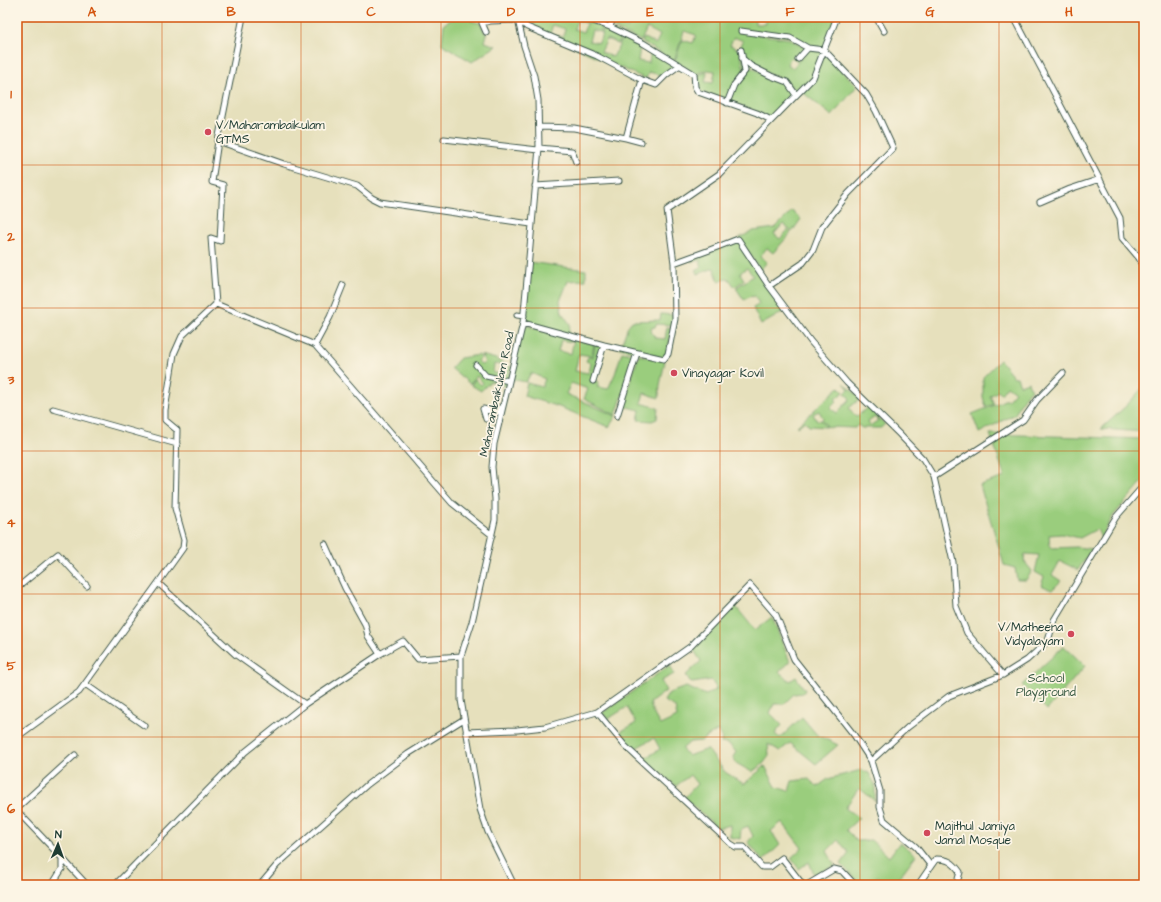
<svg xmlns="http://www.w3.org/2000/svg" width="1161" height="902" font-family="'Architects Daughter',sans-serif">
	<style>
		.green { fill: #9acd7d; stroke: #5c8558 }
		.lines { fill: none; stroke-linecap: round; stroke-linejoin: round }
		.street-casing { stroke: #3d5548; stroke-width: 7 }
		.street { stroke: #fff; stroke-width: 5 }
		.grid { fill: none; stroke: #d45610; stroke-width: 1; stroke-opacity: 0.55 }
		.poi-dot { fill: #d1495b; stroke: #fcf5e5; stroke-width: 1.5 }
		.labels { text-anchor: middle; dominant-baseline: central; stroke-width: 3.5; stroke-linejoin: round; paint-order: stroke }
		.poi-label { font-size: 12px; fill: #1f3d34; stroke: #fcf5e5; text-anchor: start }
		.street-label { font-size: 12px; fill: #1f3d34; stroke: #fcf5e5 }
		.park-label { font-size: 12px; fill: #385a43; stroke: #fcf5e5 }
		.neatline { fill: none; stroke: #d45610; stroke-width: 1.5 }
		.grid-label { font-size: 13px; text-anchor: middle; font-weight: bold; fill: #d45610 }
	</style>
	<rect width="100%" height="100%" fill="#fcf5e5"/>
	<filter id="ink" filterUnits="userSpaceOnUse"><feTurbulence type="fractalNoise" baseFrequency=".025" numOctaves="2"/><feDisplacementMap in="SourceGraphic" scale="8" xChannelSelector="R" yChannelSelector="G"/><feConvolveMatrix kernelMatrix="1 2 1 2 8 2 1 2 1" color-interpolation-filters="sRGB"/></filter>
	<filter id="wash" filterUnits="userSpaceOnUse"><feTurbulence type="fractalNoise" baseFrequency=".012" numOctaves="4" result="noise"/><feDisplacementMap in="SourceGraphic" scale="16" xChannelSelector="R" yChannelSelector="G"/><feGaussianBlur stdDeviation="0.9" result="paint"/><feColorMatrix in="noise" values="0 0 0 0 0 0 0 0 0 0 0 0 0 0 0 0 0 1.4 0 .05"/><feComposite in="paint" operator="in"/></filter>
	<g filter="url(#wash)">
		<rect width="100%" height="100%" fill="#e6e0bc"/>
		<path class="green" d="M456 17H472L471 21 480 23 485 33 487 34 485 42 496 46 472 62 442 44 444 24Z
			M519 17H578L587 21 586 23 577 20 574 29 583 32 588 22 601 26V32L592 30 589 41 599 43 602 33V26L622 34 618 44 607 39 601 52 613 57 619 46 623 34 650 49 640 48 638 61 649 63 651 50 679 65 659 80 660 75 649 72 646 79 550 36 551 34 563 37 565 29 553 25 549 36 519 20Z
			M614 17H618L617 25 628 28 630 17H755V24H766V17H836L824 49 808 47 791 37 741 30 740 32 790 39 806 48 798 59V61L791 57 787 64 793 68 808 49 823 51 816 71 812 78 797 94 787 81 771 75 752 65 747 60 746 61 750 67 771 77 787 82 795 95 771 119 758 112 729 102 735 86 746 71 742 49 740 48 743 41 734 37 730 45 740 50 744 70 734 84 727 102 699 91 696 86V75L707 72 705 82 713 83 715 71 707 70 695 74 675 61 682 40 693 43 696 35 684 31 674 61 642 42 644 38 656 44 660 35 647 28 641 41 612 27Z
			M825 52 857 86 832 116 801 91 814 79Z
			M792 211 801 219 792 232 783 224 774 234 780 239 788 230 791 233 773 253 767 248 760 256 767 262 760 270 739 238 753 231 775 228Z
			M737 240 785 311 761 325 753 308 759 304 755 296 752 297 751 296 744 300 736 288 753 276 747 268 740 273 744 280 735 287 728 278 719 282 714 268 698 274 695 270 702 267 700 260 692 262 691 258Z
			M529 262 586 270V280L568 281 560 301 562 313 570 324 569 335 524 323Z
			M661 314 674 315 673 325 656 324 655 327 651 328 652 334 654 335 655 338 665 339 667 327 672 328 667 354 663 358 620 348 628 326 632 321 660 320Z
			M524 325 573 339 572 342 561 340 558 351 571 354 574 339 594 344 592 356 579 354 575 371 589 373 591 363 586 361 588 357H593L595 344 602 346 591 382 594 383 595 380 599 382 597 387 608 389 615 374 622 352 636 355 616 415 584 399 588 389 571 383 566 394 616 416 609 427 559 407 524 396 527 383 542 387 545 379 531 373 526 382 510 379Z
			M479 355 481 358 478 361 482 365 485 362 481 355 496 359 503 363V365L494 364 493 373 502 374 504 364 511 367 508 380 486 377 508 381 507 387 491 381 481 391 471 385 475 379 481 385 483 383 477 376 470 384 451 368 460 358Z
			M639 355 665 361 660 385 659 398 644 393 641 403 658 408 657 419 652 421 638 420 640 410 622 406Z
			M1000 360 1014 377H1017L1020 385 1028 382 1031 390 1026 394 1015 414 979 433 972 414 995 405 1004 400H1008L1015 392 1007 386 1001 394 998 391 990 396 994 404 986 407 983 397V377Z
			M844 383 868 405 867 407 860 399 849 408 856 417 869 407 879 418 877 420 875 417 868 422 870 426 880 419 885 424 881 428H862L858 425 855 428 828 427 822 420 823 418 819 411 813 414 817 421 821 420 827 427 809 426 805 421 797 427V426L839 387 844 392 835 399 837 401 830 408 837 413 850 399 845 393 849 389Z
			M1144 386V432L1101 429 1127 405Z
			M990 434 1144 439V480L1113 516 1101 538 1097 529 1080 538 1062 534 1049 535 1050 548 1077 547 1092 549 1078 570 1060 561 1052 575 1061 581 1052 590 1041 585 1044 577 1035 572 1039 555 1025 554 1024 561 1032 571 1026 580H1017L1015 568 1004 565C997 538 987 512 980 485L1005 477Z
			M733 604C741 612 747 621 755 630L772 617 790 662 779 672 790 681 796 677 805 690 803 693 794 694 784 704H774L770 713 782 725 775 734 780 738 802 717 817 735 838 745 816 764 790 743 780 751 768 744 769 756 763 764 752 772 736 763 733 757 736 752 729 744 721 743 722 737 718 730 701 741 690 742 682 749 688 756 707 749 725 772 744 784 765 766 776 787 789 791 792 781 809 779 817 787 828 779 861 770 869 773 875 784V801L859 788 845 808 859 818 846 830 857 841 871 840 889 857 900 842 916 855 893 885H887L877 876 869 885H861L841 864 849 853 838 840 827 851 835 866 814 874 809 862 799 869 791 858 802 848 782 822 771 831 780 845 763 861 748 842 753 836 748 826 741 829 740 839 730 837V825L718 828 684 798 697 784 690 775 676 786 644 759 660 749 654 738 634 749 618 733 636 723 627 707 608 719 602 713 670 665 674 674 661 681 666 691 650 703 653 713 660 725 677 717 675 707 664 701 669 693 686 687 706 695 717 689 711 680 692 683 685 676 701 661 693 649 721 620Z
			M1064 646 1085 666 1047 710 1022 685Z"/>
	</g>
	<g filter="url(#ink)">
		<g class="lines">
			<defs>
				<path id="street" d="M582 17 610 27 643 43 694 74 695 87 698 92 757 113 771 120
					M876 17 884 31
					M1014 17 1120 218 1122 238 1139 258 1144 268
					M610 27 613 17
					M741 31 790 38 808 48
					M486 32 482 23 490 21 518 20 527 27 597 56 642 80
					M742 58 751 66 771 76 787 82 796 95
					M727 103 734 85 745 71 741 50
					M539 127 574 128 626 138
					M444 139 538 150
					M218 141 284 164 357 186 372 198 380 202 531 224
					M641 142 626 138 642 80 656 85 666 75 680 65
					M539 148 572 151 576 162
					M535 186 619 181
					M1040 202 1070 189 1100 179
					M674 263 707 251 738 239 769 286 811 342 847 383 899 434 923 459 934 477 953 562 956 606 967 633 1003 675
					M769 286 803 263 813 250 822 227 848 194 893 148 876 111 866 94 824 50 808 48 798 59
					M216 304 211 238 220 241 223 185 212 182 218 141 243 17
					M517 315 524 316
					M523 323 604 345 664 359 668 354 675 319 674 263 667 210 719 174 813 78 837 17
					M315 345 330 317 343 285
					M476 365 486 376 509 381
					M593 381 604 345
					M53 409 177 444
					M617 416 637 353
					M486 419 483 409 499 412 502 406
					M934 477 1023 420 1037 400 1063 373
					M325 544 345 588 365 624 368 636 380 654
					M158 583 236 655 305 704
					M17 588 58 554 87 586
					M85 684 145 726
					M597 712 625 746 731 844 736 847H744L762 867H770L782 858 803 885
					M466 732 517 730 545 727 597 712 691 646 750 585 776 615 794 659 854 735 871 761 880 791V807L884 820 916 847 931 866 918 885
					M17 737 79 692 158 583 183 548 184 540 175 508 177 430 165 420V410L174 354 182 336 216 304 315 345 452 503 492 535
					M871 761 908 727 949 696 1003 675 1027 660 1048 641 1054 620 1116 517 1144 485
					M17 808 75 755
					M17 811 62 858V869L52 885
					M62 858 87 885
					M931 866 936 859C948 859 953 862 960 872L958 879V885
					M115 885 245 752 305 704 380 654 403 641 418 659 461 656
					M260 885 277 865 368 784 408 754 464 719
					M514 885 488 832 480 809 461 700V656L472 622 495 520V499L492 467 494 444 523 323 539 148 538 100 534 76 524 46 518 20 519 17
					M807 885 834 869 842 871 855 885"/>
			</defs>
			<use href="#street" class="street-casing"/>
			<use href="#street" class="street"/>
		</g>
	</g>
	<path class="grid" d="M162 17V885M301 17V885M441 17V885M580 17V885M720 17V885M860 17V885M999 17V885M17 165H1144M17 308H1144M17 451H1144M17 594H1144M17 737H1144"/>
	<g class="poi-dot">
		<circle cx="208" cy="132" r="4"/>
		<circle cx="674" cy="373" r="4"/>
		<circle cx="1071" cy="634" r="4"/>
		<circle cx="927" cy="833" r="4"/>
	</g>
	<g class="labels">
		<g class="poi-label">
			<text x="216" y="125">V/Maharambaikulam<tspan x="216" dy="14">GTMS</tspan></text>
			<text x="682" y="373">Vinayagar Kovil</text>
			<text x="1063" y="627" text-anchor="end">V/Matheena<tspan x="1063" dy="14">Vidyalayam</tspan></text>
			<text x="935" y="826">Majithul Jamiya<tspan x="935" dy="14">Jamal Mosque</tspan></text>
		</g>
		<g class="street-label">
			<text transform="translate(497 394) rotate(-78)">Maharambaikulam Road</text>
		</g>
		<g class="park-label">
			<text x="1046" y="678">School<tspan x="1046" dy="14">Playground</tspan></text>
		</g>
	</g>
	<rect width="1161" height="902" fill="none" stroke="#fcf5e5" stroke-width="44"/>
	<g transform="translate(58 844) rotate(2)" stroke="#fcf5e5" stroke-width="3" paint-order="stroke">
	<path d="M0-3L7 15L0 10L-7 15Z" fill="#1f3d34"/>
	<text y="-6" font-size="11" font-weight="bold" text-anchor="middle" fill="#1f3d34">N</text>
	</g>
	<rect x="22" y="22" width="1117" height="858" class="neatline"/>
	<g class="grid-label">
		<text x="92" y="16">A</text>
		<text x="231" y="16">B</text>
		<text x="371" y="16">C</text>
		<text x="511" y="16">D</text>
		<text x="650" y="16">E</text>
		<text x="790" y="16">F</text>
		<text x="930" y="16">G</text>
		<text x="1069" y="16">H</text>
		<text x="11" y="98">1</text>
		<text x="11" y="241">2</text>
		<text x="11" y="384">3</text>
		<text x="11" y="527">4</text>
		<text x="11" y="670">5</text>
		<text x="11" y="813">6</text>
	</g>
</svg>
